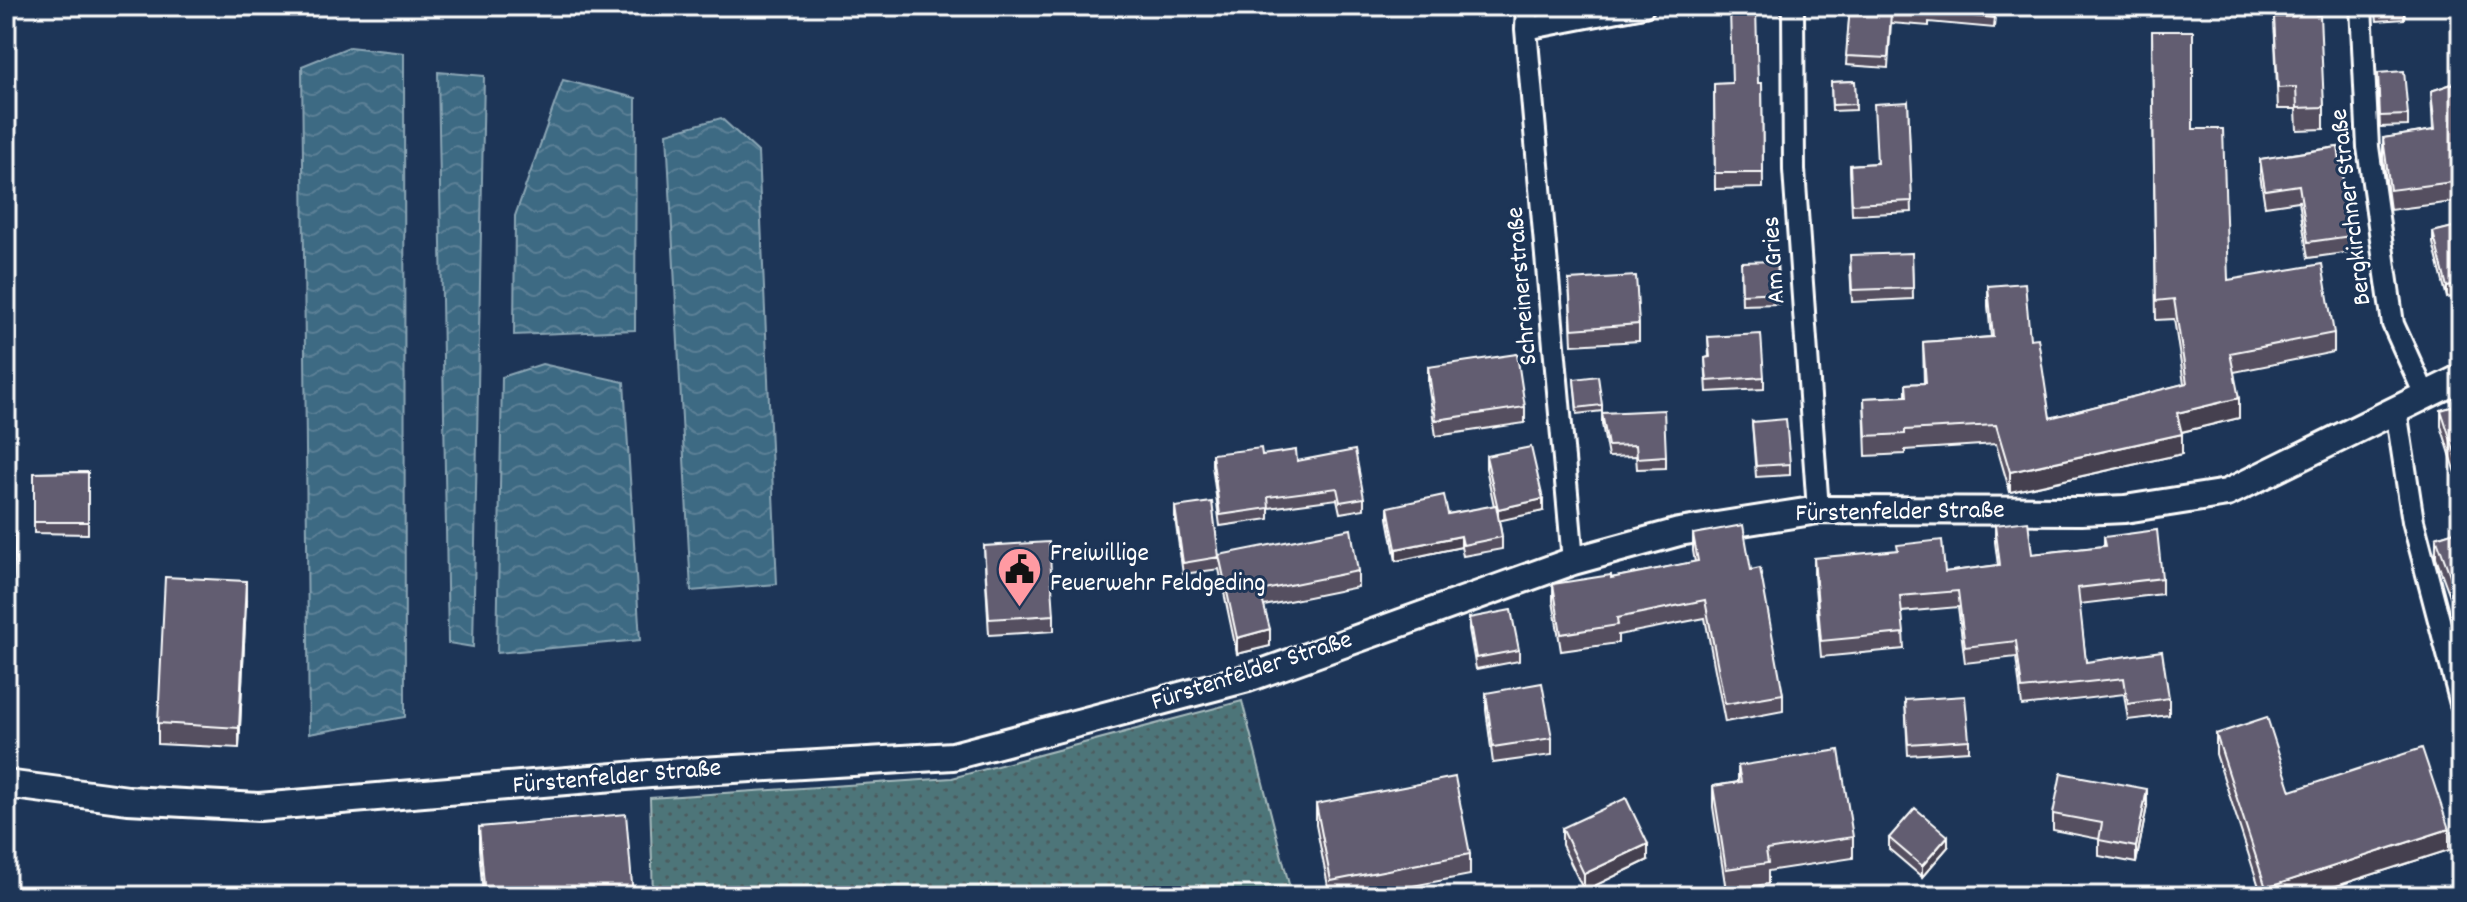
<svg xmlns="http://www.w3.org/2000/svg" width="2467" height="902" font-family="Dekko,sans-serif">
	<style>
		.grass { fill: url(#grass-dots); stroke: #a6babc; stroke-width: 2 }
		.water { fill: url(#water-waves); stroke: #8ba6b5; stroke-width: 2 }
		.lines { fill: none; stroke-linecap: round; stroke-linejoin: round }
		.minor-casing { stroke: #fff; stroke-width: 26 }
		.tertiary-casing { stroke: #fff; stroke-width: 32 }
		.minor { stroke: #1d3557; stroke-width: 20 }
		.tertiary { stroke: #1d3557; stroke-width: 26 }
		.wall { fill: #545061; stroke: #fff; stroke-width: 2 }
		.shaded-wall { fill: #45414f; stroke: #fff; stroke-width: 2 }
		.building { fill: #625d71; stroke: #fff; stroke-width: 2 }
		.labels { text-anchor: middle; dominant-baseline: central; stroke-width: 6; stroke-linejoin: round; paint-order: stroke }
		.street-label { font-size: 26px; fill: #fff; stroke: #1d3557 }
		.poi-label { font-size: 26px; fill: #fff; stroke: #1d3557; text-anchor: start }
	</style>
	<defs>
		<pattern id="grass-dots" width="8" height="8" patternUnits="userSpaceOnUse" patternTransform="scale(2)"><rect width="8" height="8" fill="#4d7579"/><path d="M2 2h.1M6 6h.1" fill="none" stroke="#4c5c5e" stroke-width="1.8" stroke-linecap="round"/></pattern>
		<pattern id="water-waves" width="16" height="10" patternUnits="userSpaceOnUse" patternTransform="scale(2)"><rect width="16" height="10" fill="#3e6a83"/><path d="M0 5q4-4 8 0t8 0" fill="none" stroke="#5b8096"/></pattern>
	</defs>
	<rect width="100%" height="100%" fill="#1d3557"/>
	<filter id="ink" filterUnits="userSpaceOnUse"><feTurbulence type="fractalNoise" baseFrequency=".0125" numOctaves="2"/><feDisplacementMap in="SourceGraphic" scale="16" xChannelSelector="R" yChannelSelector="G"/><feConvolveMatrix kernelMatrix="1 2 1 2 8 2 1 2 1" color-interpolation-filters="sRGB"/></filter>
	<g filter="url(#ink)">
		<path class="grass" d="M1242 701 1292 896H653L650 798 952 778Z"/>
		<path class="water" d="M349 47 404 53 405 717 309 734 302 66Z
			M438 72 484 76 473 647 448 643Z
			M563 80 636 98 635 330 514 335 515 216Z
			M721 118 758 152 777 584 691 591 667 133Z
			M542 364 624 382 640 640 497 653 502 377Z"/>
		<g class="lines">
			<defs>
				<path id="minor" d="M1527 6 1526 29 1573 561
					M1793 6 1794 170 1818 510
					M2361 6 2368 147 2393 324 2425 395
					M1526 29 1644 6
					M2396 410 2413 521 2461 704"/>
				<path id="tertiary" d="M6 784 128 800 259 807 650 774 953 756 1248 678 1573 561 1679 532 1818 510 2081 511 2125 509 2227 493 2461 378"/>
			</defs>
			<use href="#minor" class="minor-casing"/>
			<use href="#tertiary" class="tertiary-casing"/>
			<use href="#minor" class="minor"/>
			<use href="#tertiary" class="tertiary"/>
		</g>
		<path class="wall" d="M1850 6H1996L1994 28 1929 22V26L1891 23 1888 68 1846 65Z
			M2293 6H2316L2324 107V129L2297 130 2296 109H2278L2274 17 2294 16Z
			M2375 6H2404V19L2377 21Z
			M2152 31 2193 129 2228 280 2334 333V352L2234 372 2239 418 2182 432V454L2010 492 1996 444 1905 450V454L1866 456 1864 398 1906 396V384L1924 383 1923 342 1991 337 1988 306V286L2030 339 2050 418 2184 384 2174 319 2156 320Z
			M1855 81 1856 110 1832 111 1831 82Z
			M2461 81V201L2390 210 2383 157V138L2433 130 2431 91Z
			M1758 83H1762L1763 188 1715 189 1714 84Z
			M2378 84 2408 115V126L2380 127Z
			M1908 102 1912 212 1852 215 1850 165 1876 163Z
			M2338 147 2351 236V252L2308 258 2299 201 2265 206 2260 175V159Z
			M2461 225 2447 298 2433 243V232Z
			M1912 253 1913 299 1852 302 1850 267Z
			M1741 273 1779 292V304L1742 305Z
			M1569 280 1639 324V341L1572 345Z
			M1708 337 1764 377V389L1707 392 1705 358 1709 357Z
			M1428 367 1525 407V423L1436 436 1428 384Z
			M1574 379 1602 405V411L1577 414Z
			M2461 404V481L2459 482 2441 426V410Z
			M1602 413 1666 456V468L1637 469 1636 456 1608 457 1602 424Z
			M1752 422 1790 464V475L1756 477Z
			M1212 454 1262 455 1297 461 1364 498V509L1340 513 1337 499 1269 508V519L1220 526 1212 465Z
			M1486 456 1543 511 1499 520 1502 537V549L1463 556 1461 547 1396 561 1388 518V507L1448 514 1494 506 1486 468Z
			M88 472V534L34 533V473Z
			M1175 507 1219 555 1358 571V587L1264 606 1270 646 1237 654 1219 569 1183 574 1175 518Z
			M1995 525 2032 554 2104 546V537L2162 578V594L2079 604 2086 662 2169 698V715L2128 720 2124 694 2022 706 2016 657 1965 663 1958 607 1902 612 1904 649 1821 657 1814 575V558L1945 572 1998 565 1995 542Z
			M2461 529V626L2436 558V537Z
			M1693 534 1751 570 1783 694V711L1725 722 1705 618 1618 635V643L1561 651 1553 601V584L1611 578 1695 562 1693 551Z
			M984 546 1054 615V631L989 635Z
			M246 602 239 748 158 744V723Z
			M1469 618 1519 650V661L1476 669 1469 629Z
			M1486 693 1552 738V755L1493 763 1486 710Z
			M1905 700 1969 740V751L1908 755Z
			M2216 734 2291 791 2449 850 2305 896H2262L2216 754Z
			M1738 766 1853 837V858L1768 871V884L1726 890 1713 807V786L1738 782Z
			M1316 804 1470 854V875L1361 896H1330L1316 825Z
			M2147 806 2136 863 2099 856V839L2053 830V814Z
			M479 827 633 896H483L479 848Z
			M1562 828 1648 860 1584 891 1562 845Z
			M1889 838 1948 847 1922 877 1889 849Z"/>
		<path class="shaded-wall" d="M2461 284V295L2447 298V287Z
			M2239 398V418L2177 433V413Z
			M2182 434V454L2010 492V472Z
			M2459 465H2461V481L2459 482Z
			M1543 499V511L1498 521V509Z
			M15 532V553L7 725V704Z
			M1461 536V547L1396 561V549Z
			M246 581V602L239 748V728Z
			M1270 629V646L1237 654V638Z
			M2147 789V806L2136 863V847Z
			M2449 829V850L2305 896H2266V888Z
			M1948 836V847L1922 877V866Z
			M1648 844V860L1584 891V874Z"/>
		<path class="building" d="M1850 6H1995L1994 18 1929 12V16L1891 13 1888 58 1846 56Z
			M2294 6H2316V15H2320L2324 107 2297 108 2296 87 2278 88 2274 17 2295 16Z
			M2376 6H2404V7L2377 10Z
			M1756 8 1758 83H1762L1763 173H1715L1714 84 1732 83 1730 9Z
			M2152 31H2193V129H2223L2228 280 2322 264 2334 333 2230 353 2239 398 2177 413 2182 434 2010 472 1996 425 1905 430V434L1866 436 1864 398 1907 396 1906 384 1926 383 1923 342 1993 337 1988 286 2025 283 2030 339 2038 338 2050 418 2187 383 2174 299 2156 301Z
			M2404 71 2408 115 2380 116 2378 73Z
			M1855 81 1856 104 1832 105 1831 82Z
			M2461 81V181L2390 190 2383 138 2435 130 2431 91Z
			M1908 102 1912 201 1852 204 1850 165 1877 163 1874 104Z
			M2338 147 2351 236 2308 242 2299 185 2265 190 2260 159Z
			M2461 225V284L2447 287 2433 232Z
			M1912 253 1913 288 1852 290 1850 255Z
			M1777 261 1779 292 1742 294 1741 262Z
			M1636 276 1639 324 1572 329 1569 280Z
			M1761 334 1764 377 1707 381 1705 358 1710 357 1708 337Z
			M1517 354 1525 407 1436 420 1428 367Z
			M1598 376 1602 405 1577 408 1574 379Z
			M2461 404V465H2459L2441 410Z
			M1664 410 1666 456 1637 458 1636 445 1608 446 1602 413Z
			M1786 419 1790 464 1756 466 1752 422Z
			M1531 447 1543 499 1498 509 1486 456Z
			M1261 448 1262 455 1296 450 1297 461 1355 450 1364 498 1340 502 1337 488 1268 497 1269 508 1220 515 1212 454Z
			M88 472V522H34V473Z
			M1444 495 1448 514 1496 505 1502 537 1463 545 1461 536 1396 549 1388 507Z
			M1212 502 1219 557 1183 563 1175 507Z
			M2028 521 2032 554 2106 546 2104 537 2157 530 2162 578 2078 588 2086 662 2162 651 2169 698 2128 704 2124 678 2022 689 2016 641 1965 647 1958 591 1900 596 1904 633 1821 641 1814 558 1898 550 1897 545 1942 540 1945 572 2000 565 1995 525Z
			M1743 525 1751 570 1760 568 1783 694 1725 704 1705 600 1617 618 1618 625 1561 634 1553 584 1611 575V578L1698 561 1693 534Z
			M1351 529 1358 571 1260 591 1270 629 1237 638 1219 555Z
			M2461 529V605L2436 537Z
			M6 532H15L7 704H6Z
			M1049 542 1054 615 989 619 984 546Z
			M165 577 246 581 239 728 158 723Z
			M1511 610 1519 650 1476 658 1469 618Z
			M1542 683 1552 738 1493 747 1486 693Z
			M1965 696 1969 740 1908 744 1905 700Z
			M2267 717 2291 791 2422 748 2449 829 2266 888 2216 734Z
			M1839 750 1853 837 1766 850 1768 863 1726 869 1713 786 1741 782 1738 766Z
			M2061 773 2147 789 2136 847 2099 840 2102 823 2053 814Z
			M1455 777 1470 854 1331 881 1316 804Z
			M1626 798 1648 844 1584 874 1562 828Z
			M1915 808 1948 836 1922 866 1889 838Z
			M626 814 633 896H485L479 827Z"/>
	</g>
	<defs>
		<symbol id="civic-pin" viewBox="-11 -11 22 30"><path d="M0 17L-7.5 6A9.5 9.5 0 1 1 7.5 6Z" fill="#ff9aa2" stroke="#1d3557"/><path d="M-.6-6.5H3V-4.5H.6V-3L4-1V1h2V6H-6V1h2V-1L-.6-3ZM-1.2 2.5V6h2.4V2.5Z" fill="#111"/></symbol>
	</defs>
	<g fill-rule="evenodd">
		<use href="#civic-pin" x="994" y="544" width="51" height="69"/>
	</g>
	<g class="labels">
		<g class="street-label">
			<text transform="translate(2352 207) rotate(-97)">Bergkirchner Straße</text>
			<text transform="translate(1775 260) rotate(-94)">Am Gries</text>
			<text transform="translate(1523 286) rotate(-95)">Schreinerstraße</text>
			<text transform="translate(1900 513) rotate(-1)">Fürstenfelder Straße</text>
			<text transform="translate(1252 672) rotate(-18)">Fürstenfelder Straße</text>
			<text transform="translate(617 778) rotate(-5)">Fürstenfelder Straße</text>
		</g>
		<g class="poi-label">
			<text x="1050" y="554">Freiwillige<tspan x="1050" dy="30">Feuerwehr Feldgeding</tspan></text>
		</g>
	</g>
	<rect width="2467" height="902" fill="none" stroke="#1d3557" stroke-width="32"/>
	<rect x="16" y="16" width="2435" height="870" fill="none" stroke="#fff" stroke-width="3" filter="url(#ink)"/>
</svg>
